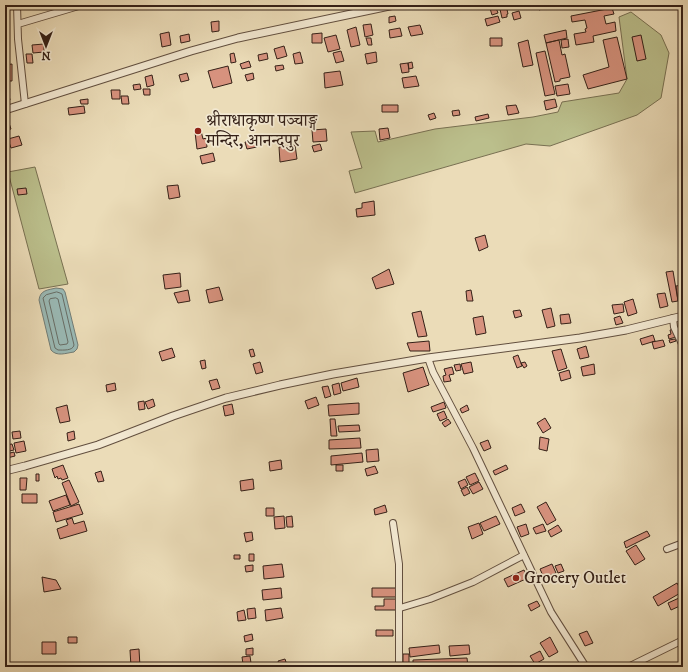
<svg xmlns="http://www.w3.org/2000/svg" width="688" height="672" font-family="'IM FELL DW Pica','Noto Serif Devanagari',serif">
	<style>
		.green { fill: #bbbf8c; stroke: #787052 }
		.water { fill: #9abab6; stroke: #717c76 }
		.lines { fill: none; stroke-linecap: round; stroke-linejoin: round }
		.shore { stroke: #676d66; stroke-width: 1 }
		.building { fill: #d7927e; stroke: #342017 }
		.minor-casing { stroke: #624f3f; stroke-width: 8 }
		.tertiary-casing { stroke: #624f3f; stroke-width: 9 }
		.minor { stroke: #f2e8d1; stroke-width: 6 }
		.tertiary { stroke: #f2e8d1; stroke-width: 7 }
		.poi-dot { fill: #8f2418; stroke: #f2e8d1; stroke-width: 1.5 }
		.labels { text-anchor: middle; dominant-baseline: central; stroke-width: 3.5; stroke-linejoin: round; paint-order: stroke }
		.poi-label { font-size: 17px; fill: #342017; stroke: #f2e8d1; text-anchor: start }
	</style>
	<rect width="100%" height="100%" fill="#ebdcb8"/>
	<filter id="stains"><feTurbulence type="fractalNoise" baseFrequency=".005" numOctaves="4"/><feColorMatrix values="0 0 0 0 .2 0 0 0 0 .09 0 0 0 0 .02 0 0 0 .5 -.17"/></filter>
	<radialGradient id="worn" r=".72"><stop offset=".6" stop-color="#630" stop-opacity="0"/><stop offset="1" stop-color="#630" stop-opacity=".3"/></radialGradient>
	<path class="green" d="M631 12 661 35 669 53 661 98 637 115 550 146 526 144 355 193 349 171 362 168 351 132 375 131 378 142 435 129 533 117 558 112 562 102 619 93 627 79 619 17Z
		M35 167 68 284 39 289 8 172Z"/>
	<path class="water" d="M56 288 63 289 65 292 78 345 77 349 74 352C66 353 57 357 51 350L39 300C40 290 48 290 56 288Z"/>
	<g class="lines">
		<path class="shore" d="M57 292 60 293 62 294 74 345C73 351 63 350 58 350L55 348 43 298 46 295Z
			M56 298 58 299 68 342 67 344 60 345 59 344 49 301 50 299Z"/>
	</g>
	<path class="building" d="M489 5H495L498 13 492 15Z
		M499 5H506L508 14H507V17L502 18Z
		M537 5H548L549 7 539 10Z
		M612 8 614 14 604 16 606 24 615 22 616 31 593 36 594 42 576 45 574 34 586 32 585 29 587 28 585 20 572 22 571 16Z
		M519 11 521 18 514 20 512 13Z
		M395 16 396 21 389 23V17Z
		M498 16 500 22 487 26 485 19Z
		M219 21V31L212 32 211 22Z
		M371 24 373 35 365 37 363 25Z
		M420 25 423 34 411 36 408 27Z
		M356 27 360 45 351 47 347 30Z
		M400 28 402 36 390 38 389 30Z
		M566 30 567 38 546 43 544 35Z
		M169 32 171 45 162 47 160 34Z
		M322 33V43H312V34Z
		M189 34 190 41 181 43 180 36Z
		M336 35 340 49 328 52 324 38Z
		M641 35 646 59 637 61 632 37Z
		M617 37 627 79 588 89 583 75 609 67 603 40Z
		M366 38H371L372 45H368Z
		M490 38H502V46H490Z
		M568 39 569 47 562 48 561 40Z
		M528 40 533 65 523 67 518 43Z
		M559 40 562 55 565 54 570 77 560 79V81L555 82 546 43Z
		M44 44V52L33 53 32 45Z
		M284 46 287 56 277 59 274 49Z
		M341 51 344 61 336 63 333 53Z
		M545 51 555 94 545 96 536 53Z
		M300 52 303 63 295 64 293 54Z
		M376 52 377 62 367 64 365 54Z
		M234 53 236 62 231 63 230 54Z
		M267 53 268 59 259 61 258 55Z
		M26 54H32L33 63H27Z
		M249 61 251 67 242 69 240 64Z
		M412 62 413 68 409 69 408 63Z
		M408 63 409 72 402 73 400 64Z
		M12 64V81H5V65Z
		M283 65 284 69 276 71 275 66Z
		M228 66 232 83 213 88 208 71Z
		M340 71 343 85 325 88 324 73Z
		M187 73 189 80 181 82 179 75Z
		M253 73 254 79 247 81 245 75Z
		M152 75 154 85 147 87 145 77Z
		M416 76 419 86 404 88 402 78Z
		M140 84 141 89 134 90 133 85Z
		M568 84 570 94 557 96 555 86Z
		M143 89H150V95H144Z
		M111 90H120V99H112Z
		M5 91H8L10 100 5 102Z
		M121 96H128L129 104H122Z
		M88 99V104H81L80 100Z
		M555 99 557 107 546 110 544 101Z
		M382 105H398V112H382Z
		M516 105 519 113 508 115 506 106Z
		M84 106 85 113 69 115 68 108Z
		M459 110 460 115 453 116 452 111Z
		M434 113 436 118 430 120 428 115Z
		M488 114 489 118 476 121 475 117Z
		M9 123 11 129 5 131V124Z
		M388 128 390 138 380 140 379 129Z
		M326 129 327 141 313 142 312 130Z
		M201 131 203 139 206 138 207 147 197 149 195 132Z
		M19 136 22 145 11 148 8 139Z
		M255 140 257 147 247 149 245 142Z
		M320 144 322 150 314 152 312 146Z
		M295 145 297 159 280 162 279 147Z
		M213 153 215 161 202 164 200 156Z
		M178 185 180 197 169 199 167 186Z
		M26 188 27 194 18 195 17 189Z
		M374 201 375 215 357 217 356 209 362 208V203Z
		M485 235 488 247 479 251 475 238Z
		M8 236 9 242 5 243V237Z
		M389 269 394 284 376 289 372 278Z
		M673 271 678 301 672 302 666 272Z
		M180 273 181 287 165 289 163 275Z
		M682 285 683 300 678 301 676 286Z
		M219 287 223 300 209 303 206 290Z
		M188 290 190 301 178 303 174 293Z
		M471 290 473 301H467L466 291Z
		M665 293 668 306 660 308 657 294Z
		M633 299 637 313 628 316 624 302Z
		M623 304 624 312 614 314 612 305Z
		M551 308 555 326 547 328 542 310Z
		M520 310 522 316 515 318 513 311Z
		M421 311 427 336 418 337 412 313Z
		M569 314 571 323 561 324 560 315Z
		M483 316 486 333 476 335 473 318Z
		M620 316 623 323 616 325 614 318Z
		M674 329 676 337 669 339 668 335 671 334 670 330Z
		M653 335 655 341 642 345 640 339Z
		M675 339 676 341 670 343 669 340Z
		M663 340 665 346 654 349 652 342Z
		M429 341 430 351H410L407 343Z
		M586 346 589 357 580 359 577 349Z
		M172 348 175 357 162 361 159 352Z
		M253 349 255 356 251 357 249 350Z
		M561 349 567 368 558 371 552 351Z
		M518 355 522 366 517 368 513 357Z
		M205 360 206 368 202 369 200 361Z
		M260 362 263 372 256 374 253 364Z
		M471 362 473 372 464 374 461 364Z
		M525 362 527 366 524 368 521 363Z
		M460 364 461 370 456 371 454 365Z
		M594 364 595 374 583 376 581 367Z
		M423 367 429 385 408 392 403 373Z
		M452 367 454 374 449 375 451 381 444 382 443 376 446 375 444 369Z
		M569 370 571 378 561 381 559 373Z
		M357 378 359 387 343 391 341 383Z
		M217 379 220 388 212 390 209 381Z
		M115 383 116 390 107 392 106 385Z
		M339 383 341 393 334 395 332 385Z
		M328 386 331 396 325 398 322 387Z
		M316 397 319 405 308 409 305 401Z
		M153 399 155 406 148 409 145 402Z
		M144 401 145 409 139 410 138 402Z
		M444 402 446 408 433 412 431 407Z
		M359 403V414L329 416 328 405Z
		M232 404 234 414 225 416 223 406Z
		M67 405 70 421 60 423 56 408Z
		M467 405 469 410 462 413 460 409Z
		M444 411 447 418 440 421 437 414Z
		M545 418 551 428 543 433 537 423Z
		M330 419H335L337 436H331Z
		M448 419 451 423 445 427 442 423Z
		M359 425 360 431 339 432 338 426Z
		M20 431 21 438 13 439 12 432Z
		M74 431 75 439 68 441 67 433Z
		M540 437 549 439 547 451 539 449Z
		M360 438 361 448 329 449V440Z
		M488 440 491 448 484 451 480 443Z
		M24 441 26 451 16 453 14 443Z
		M12 444 14 450 5 452V445Z
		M378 449 379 461 367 462 366 450Z
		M14 452 15 456 7 458 6 454Z
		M362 453 363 462 331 465V456Z
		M281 460 282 469 270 471 269 462Z
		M63 465 68 478 62 480 61 478 58 479 57 476 55 478 52 469Z
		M336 465H343V471H336Z
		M506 465 508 469 495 475 493 471Z
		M375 466 378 473 367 476 365 469Z
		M101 471 104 481 98 482 95 473Z
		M475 473 479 481 470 485 466 477Z
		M36 474H39V481H36Z
		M20 478H27L26 490H20Z
		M253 479 254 489 241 491 240 481Z
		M465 479 468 485 461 489 458 482Z
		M69 480 79 502 71 506 62 483Z
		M479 482 483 489 473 494 469 487Z
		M467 487 470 493 464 496 461 490Z
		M22 494H37V503H22Z
		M66 495 70 505 53 511 49 501Z
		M546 502 556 520 547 525 537 507Z
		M79 504 83 514 56 522 53 512Z
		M521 504 525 512 515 516 512 508Z
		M385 505 387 512 375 515 374 509Z
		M266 508H274V516H266Z
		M284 516 285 528 275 529 274 517Z
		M292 516 293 527H287L286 517Z
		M496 516 500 524 484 531 480 523Z
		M72 518 74 524 84 521 87 531 60 539 57 529 68 525 66 520Z
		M479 523 483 534 472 539 468 527Z
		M526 524 529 534 521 537 517 527Z
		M543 524 546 531 536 534 533 528Z
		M558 525 562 531 551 537 548 531Z
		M647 531 650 536 626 548 624 542Z
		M252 532 253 540 246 542 244 533Z
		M636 545 645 559 635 565 626 551Z
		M249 554H254V561H249Z
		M234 555H240V559H234Z
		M282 564 284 577 264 579 263 566Z
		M552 564 556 573 544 578 540 569Z
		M561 564 564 571 558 573 555 566Z
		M253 565V571L246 572 245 566Z
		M524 570 528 578 508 587 504 579Z
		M42 577 56 580 61 589 44 592Z
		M677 583 682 592 658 606 653 597Z
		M281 588 282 598 263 600 262 590Z
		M372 588H397V597H372Z
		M679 598 682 605 671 610 668 603Z
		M384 599H396V610H375V606H384Z
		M537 601 540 606 531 611 528 605Z
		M255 608 256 618 248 619 247 609Z
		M281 608 283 618 266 621 265 610Z
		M244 610 246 620 238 621 237 612Z
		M376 630H393V636H376Z
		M587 631 593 643 585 646 579 634Z
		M252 634 253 640 245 642 244 636Z
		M68 637H77V643H68Z
		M550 637 558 652 549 657 540 643Z
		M42 642H56V654H42Z
		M439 645 440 653 410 657 409 648Z
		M469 645 470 654 450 656 449 646Z
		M253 648V655H246V649Z
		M139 649 140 667H131L130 650Z
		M540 651 544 659 535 664 530 656Z
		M403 654H409V665H403Z
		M250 656 251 663 243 664 242 657Z
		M467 658 468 667H413V660Z
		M285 659 287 665 280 667 278 661Z
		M254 664V667H245V665Z"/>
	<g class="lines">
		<defs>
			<path id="minor" d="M17 5 18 39 25 104
				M18 24 82 5
				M673 318 674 327 683 346
				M428 358 433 372 473 448 551 612 586 667
				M393 523 399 564V667
				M667 549 683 543
				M400 608 430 599 473 582 524 555
				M628 667 683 640"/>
			<path id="tertiary" d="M5 110 191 51 238 38 394 5
				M5 471 25 466 98 445 119 437 173 416 226 398 280 385 333 374 428 358 580 338 626 330 683 316"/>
		</defs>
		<use href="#minor" class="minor-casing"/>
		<use href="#tertiary" class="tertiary-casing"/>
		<use href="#minor" class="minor"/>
		<use href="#tertiary" class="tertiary"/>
	</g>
	<g class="poi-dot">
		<circle cx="198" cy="131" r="4"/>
		<circle cx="516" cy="578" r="4"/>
	</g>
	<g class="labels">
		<g class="poi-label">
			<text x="206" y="121">श्रीराधाकृष्ण पञ्चाङ्ग<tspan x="206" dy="20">मन्दिर, आनन्दपुर</tspan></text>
			<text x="524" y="578">Grocery Outlet</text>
		</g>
	</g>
	<rect width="688" height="672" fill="none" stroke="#ebdcb8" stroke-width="20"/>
	<rect x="6" y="6" width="676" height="660" fill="none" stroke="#342017" stroke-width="2"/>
	<rect x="10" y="10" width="668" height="652" fill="none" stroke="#342017"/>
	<g transform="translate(46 46) rotate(180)" stroke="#f2e8d1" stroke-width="3" paint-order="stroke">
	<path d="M0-3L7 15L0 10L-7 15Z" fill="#342017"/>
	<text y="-6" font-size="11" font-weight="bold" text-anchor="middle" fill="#342017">N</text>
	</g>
	<rect width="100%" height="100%" filter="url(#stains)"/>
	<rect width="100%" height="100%" fill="url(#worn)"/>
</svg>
